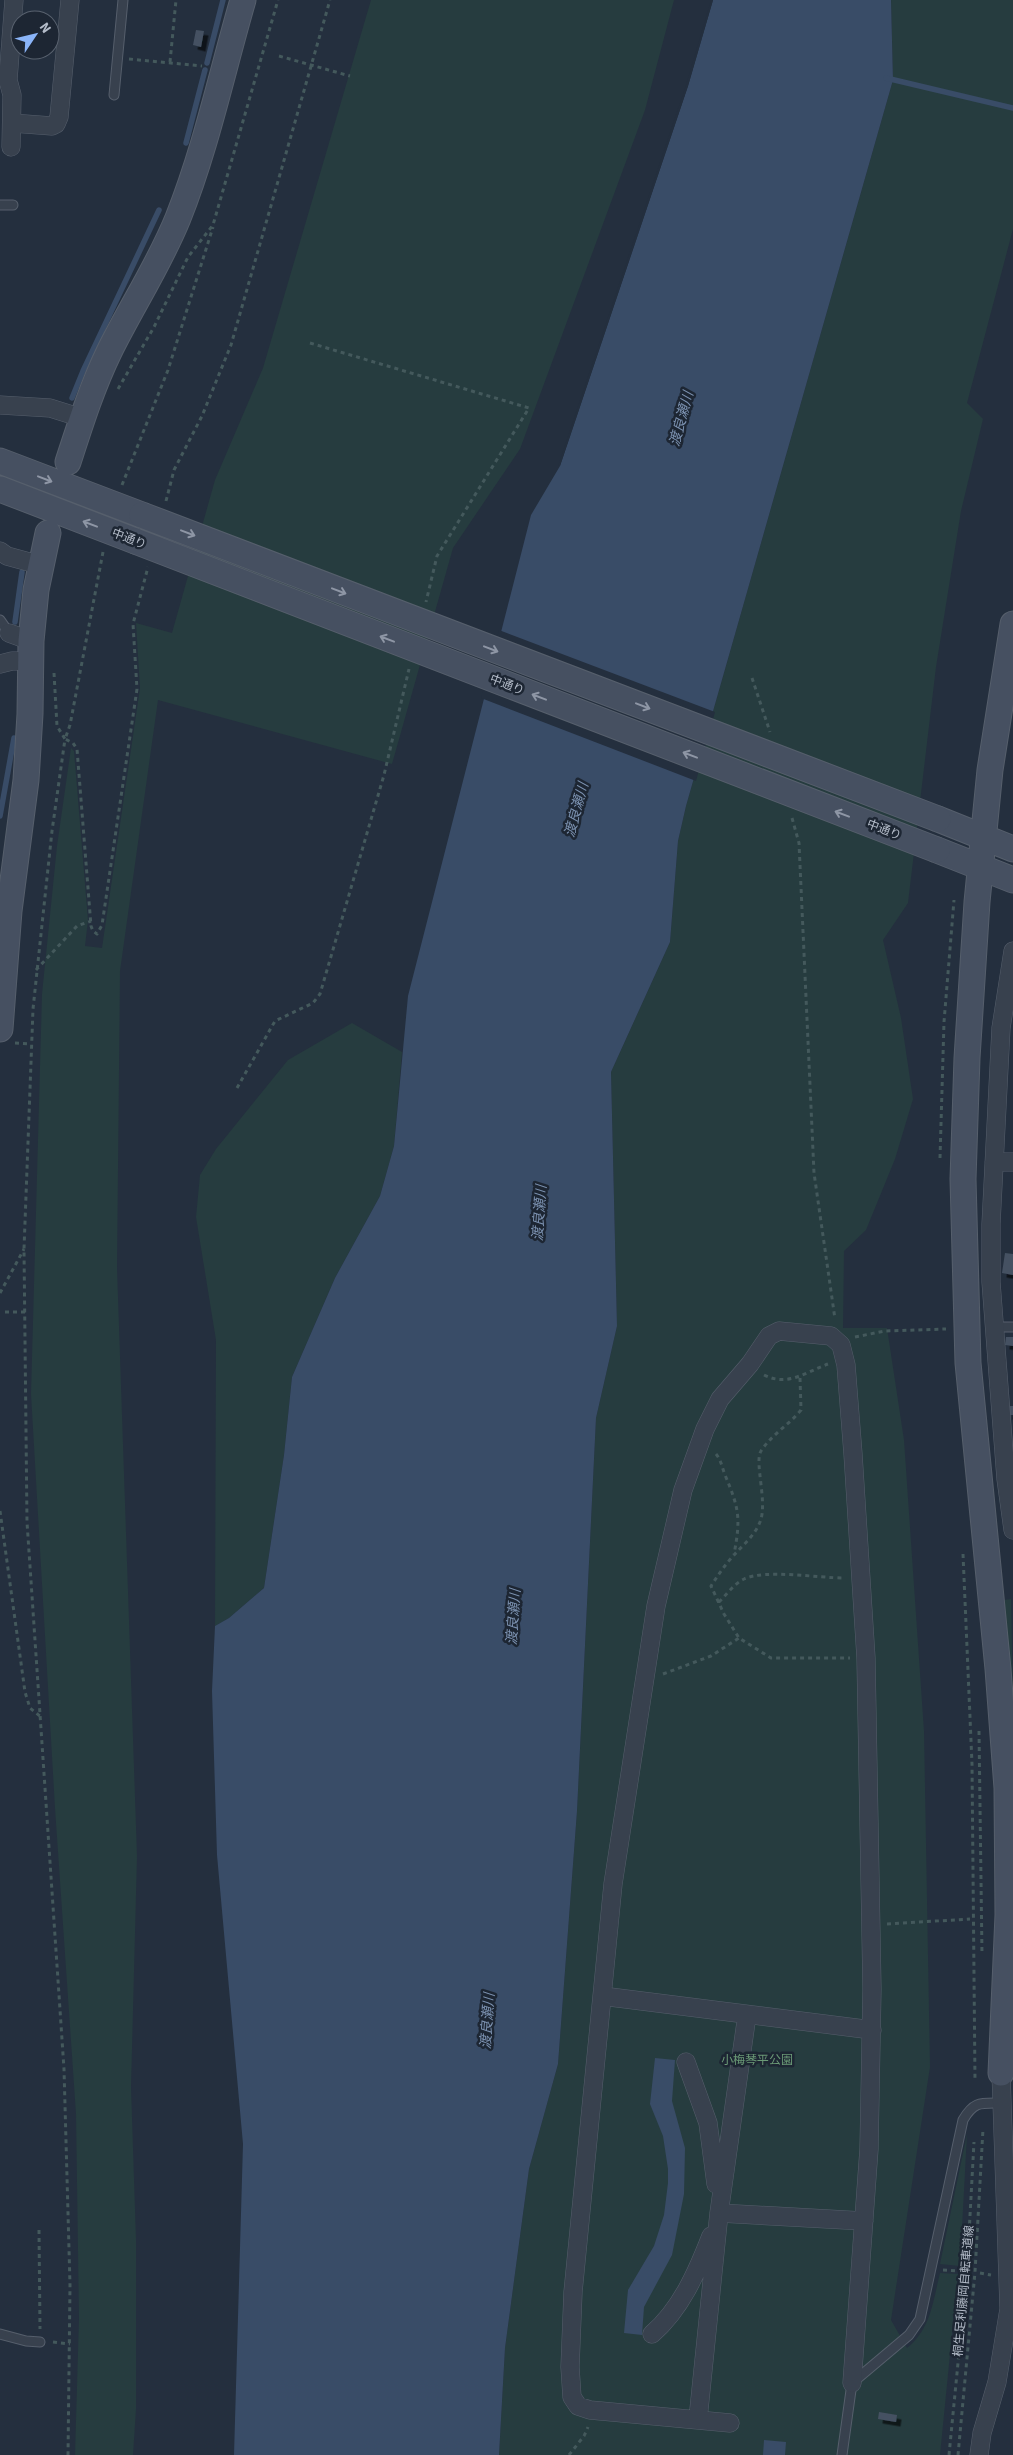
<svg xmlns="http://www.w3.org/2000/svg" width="1013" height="2455" font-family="'Source Sans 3','Noto Sans JP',sans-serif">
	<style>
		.green { fill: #263c3f }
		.water { fill: #394c67 }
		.pier { fill: #242f3e }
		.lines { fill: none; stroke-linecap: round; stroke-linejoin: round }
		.stream { stroke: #394c67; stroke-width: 5.5 }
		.building { fill: #455162; filter: url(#shadow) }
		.lane-casing { stroke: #565f6c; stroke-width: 11 }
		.street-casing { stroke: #565f6c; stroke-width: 19 }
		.secondary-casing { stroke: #565f6c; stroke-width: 27 }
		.path { stroke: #44595c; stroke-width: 3; stroke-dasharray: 4 4; stroke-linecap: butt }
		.lane { stroke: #38414e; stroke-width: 9 }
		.street { stroke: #38414e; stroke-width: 18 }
		.secondary { stroke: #465061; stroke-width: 25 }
		.secondary-bridge-casing { stroke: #565f6c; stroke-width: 27; stroke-linecap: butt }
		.secondary-bridge { stroke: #465061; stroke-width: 25 }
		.oneway { stroke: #8e96a5 }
		.labels { text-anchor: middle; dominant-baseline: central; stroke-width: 5; stroke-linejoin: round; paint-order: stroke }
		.street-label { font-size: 12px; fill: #b4bcc9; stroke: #1d2633 }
		.park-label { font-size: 12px; fill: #6b9a76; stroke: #1d2633 }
		.water-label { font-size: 14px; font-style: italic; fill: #7c92b1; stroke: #1d2633 }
	</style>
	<defs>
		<filter id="shadow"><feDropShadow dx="4.5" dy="4.5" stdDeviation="0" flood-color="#0009"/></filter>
	</defs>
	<rect width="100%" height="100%" fill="#242f3e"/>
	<path class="green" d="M371 0H674L645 110 520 449 453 548 392 764 158 700 120 971 117 1268 137 1856 131 2087 136 2240V2409L133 2455H75L79 2318 76 2114 55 1808 31 1394 42 994 57 846 71 748 74 751 88 920 85 946 102 948 140 688 136 623 172 633 215 480 263 368Z
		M891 0H1013V229L967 403 983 419 961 511 936 667 908 903 883 940 901 1018 913 1099 895 1159 866 1230 844 1251 843 1328H887L904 1440 924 1731 930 2067 891 2320 907 2348C931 2329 933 2301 940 2273L958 2274 940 2455H499L505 2348 529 2169 558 2064 577 1811 596 1418 617 1326 611 1072 670 942 678 841 686 806 893 80Z
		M352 1023 402 1052 394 1146 380 1196 335 1278 292 1377 284 1455 264 1588 229 1618 215 1626 216 1340 196 1217 200 1175 216 1149 288 1060Z
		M1011 1599 1013 1705 1004 1600Z
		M967 2134 960 2266 940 2264Z"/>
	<path class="water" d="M713 0H891L893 80 686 806 678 841 670 942 611 1072 617 1326 596 1418 577 1811 558 2064 529 2169 505 2348 499 2455H234L243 2144 217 1855 212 1691 215 1626 229 1618 264 1588 284 1455 292 1377 335 1278 380 1196 394 1146 408 996 531 515 560 466 688 86Z
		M655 2058 675 2060 672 2101 685 2148 684 2194 672 2255 644 2307 642 2335 624 2333 628 2290 654 2246 664 2215 668 2183V2169L663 2136 650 2104Z
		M764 2440 786 2442 785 2455H763Z"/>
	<path class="pier" d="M711 0H713L688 86 560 466H558L686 85Z
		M499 630 715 712 696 781 481 698Z"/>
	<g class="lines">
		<path class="stream" d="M207 63 223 0
			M886 78 1013 108
			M186 143 205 70
			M72 398 83 371 159 210
			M15 622 22 572
			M0 816 14 738"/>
	</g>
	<path class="building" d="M196 30 204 31 201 47 193 45Z
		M1005 1253 1013 1254V1275L1002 1273Z
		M1006 1337H1013V1346L1005 1345Z
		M1009 1406H1013V1415H1008Z
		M879 2412 897 2415 896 2422 878 2419Z"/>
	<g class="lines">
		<defs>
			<path id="lane" d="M114 95 123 0
				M0 205H13
				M0 620 9 633
				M994 1327H1013
				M0 2334 26 2341 40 2342
				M842 2455 852 2383 909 2335 920 2319 963 2120C974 2101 981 2103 1001 2103"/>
			<path id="street" d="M12 123 52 126 56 124 59 117 70 0
				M11 147 12 95 8 80 14 0
				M0 405 50 408 82 418
				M0 551 7 556 40 565
				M9 633 31 641
				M0 664 12 661H30
				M1013 951 1001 1028 991 1224V1282L1006 1479 1013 1530
				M994 1162H1013
				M602 1996 872 2030
				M686 2062 708 2123 716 2184
				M719 2213 864 2221
				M652 2334C681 2309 697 2272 711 2236
				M698 2419 719 2213 747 2015
				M730 2423 590 2410 578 2406 572 2397 570 2367 573 2292 613 1884 656 1606 683 1490 705 1429 720 1399 750 1364 769 1336 779 1331 831 1336 841 1345 846 1365 853 1454 866 1658 872 1989 869 2149 852 2383
				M979 2455 982 2433 997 2382 1009 2309 1001 2073"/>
			<path id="secondary" d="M0 461 142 515
				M68 462C80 425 92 387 109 352 131 307 159 265 178 218 206 148 222 72 243 0
				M0 489 135 541
				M938 819 1013 849
				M937 850 1013 880
				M0 1029 9 911 26 780 30 714 31 641 36 590 48 533
				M1001 2073 1008 1915 1007 1788 998 1669 968 1363 963 1179 967 1058 977 902 990 770 1013 624"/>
		</defs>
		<use href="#lane" class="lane-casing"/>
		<use href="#street" class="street-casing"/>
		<use href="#secondary" class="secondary-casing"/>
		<path class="path" d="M279 56 350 76
			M129 59 202 66
			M170 62 176 0
			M310 343 529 408 437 556 426 602
			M118 389 154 327 188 257 213 225 278 0
			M122 485 168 370 213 227
			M166 501 174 470 202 416 231 345 330 0
			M103 552 70 725 65 739 73 743 77 749 91 926 93 931 97 934 102 925 137 689 133 624 148 567
			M54 673 57 726 65 739 52 831 33 1009 24 1249 27 1522 64 2069 70 2285 68 2455
			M752 678 770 732
			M792 818 799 843 814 1173 835 1319
			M36 970 77 926 91 921
			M15 1043 31 1044
			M237 1088 275 1021 313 1003 320 994 384 775 409 669
			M940 1158 944 1022 954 900
			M0 1293 24 1249
			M5 1312H25
			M855 1337 885 1331 946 1329
			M764 1375C788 1387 806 1372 828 1364
			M800 1378 801 1410C789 1425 772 1434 761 1451 754 1462 768 1503 760 1522 755 1535 743 1545 734 1555 725 1565 718 1575 711 1586L724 1614 739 1638 771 1658H850
			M716 1454C721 1460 722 1467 725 1475 739 1508 741 1518 734 1554
			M0 1511 25 1692 30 1708 41 1717
			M963 1554 972 1764 975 2081
			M719 1602C726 1595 735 1583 744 1579 764 1569 819 1578 844 1578
			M663 1674 711 1656 739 1638
			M979 1731 982 1955
			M887 1924 970 1919
			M39 2230 40 2329
			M943 2270 962 2271
			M980 2273 991 2275
			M53 2342 70 2344
			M569 2455 584 2436 588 2427
			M949 2455 967 2271 974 2142
			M958 2455 975 2272 983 2129"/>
		<use href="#lane" class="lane"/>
		<use href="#street" class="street"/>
		<use href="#secondary" class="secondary"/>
		<defs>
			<path id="secondary-bridge" d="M142 515 938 819
				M135 541 937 850"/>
		</defs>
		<use href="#secondary-bridge" class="secondary-bridge-casing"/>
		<use href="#secondary-bridge" class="secondary-bridge"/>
	</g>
	<defs><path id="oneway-shaft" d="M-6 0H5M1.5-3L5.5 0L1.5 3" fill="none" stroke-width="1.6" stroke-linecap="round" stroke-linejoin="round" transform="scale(1.25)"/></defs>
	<g class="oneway">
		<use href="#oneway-shaft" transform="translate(45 479) rotate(21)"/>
		<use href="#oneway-shaft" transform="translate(90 524) rotate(-159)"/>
		<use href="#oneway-shaft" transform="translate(188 533) rotate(21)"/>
		<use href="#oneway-shaft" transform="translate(339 591) rotate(21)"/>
		<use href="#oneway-shaft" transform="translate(387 639) rotate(-159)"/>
		<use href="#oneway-shaft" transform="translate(491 649) rotate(21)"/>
		<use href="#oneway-shaft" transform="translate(539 697) rotate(-159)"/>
		<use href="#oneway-shaft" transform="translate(643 706) rotate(21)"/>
		<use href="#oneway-shaft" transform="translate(690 755) rotate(-159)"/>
		<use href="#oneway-shaft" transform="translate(842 814) rotate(-159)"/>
	</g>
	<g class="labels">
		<g class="street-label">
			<text transform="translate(129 539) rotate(21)">中通り</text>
			<text transform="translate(507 685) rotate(21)">中通り</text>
			<text transform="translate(884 830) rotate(21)">中通り</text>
			<text transform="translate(964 2291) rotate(-85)">桐生足利藤岡自転車道線</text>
		</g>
		<g class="park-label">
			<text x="757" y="2060">小梅琴平公園</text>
		</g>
		<g class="water-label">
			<text transform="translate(682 419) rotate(-75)">渡良瀬川</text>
			<text transform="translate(577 810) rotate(-75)">渡良瀬川</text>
			<text transform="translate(540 1213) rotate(-86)">渡良瀬川</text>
			<text transform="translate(514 1617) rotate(-86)">渡良瀬川</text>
			<text transform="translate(488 2021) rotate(-86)">渡良瀬川</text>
		</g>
	</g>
	<g transform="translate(35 35) rotate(55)"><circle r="24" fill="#1d2633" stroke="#59626f"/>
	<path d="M0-4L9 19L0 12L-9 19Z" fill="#8ab4f8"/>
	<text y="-8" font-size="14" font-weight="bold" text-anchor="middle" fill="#b4bcc9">N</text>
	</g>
</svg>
